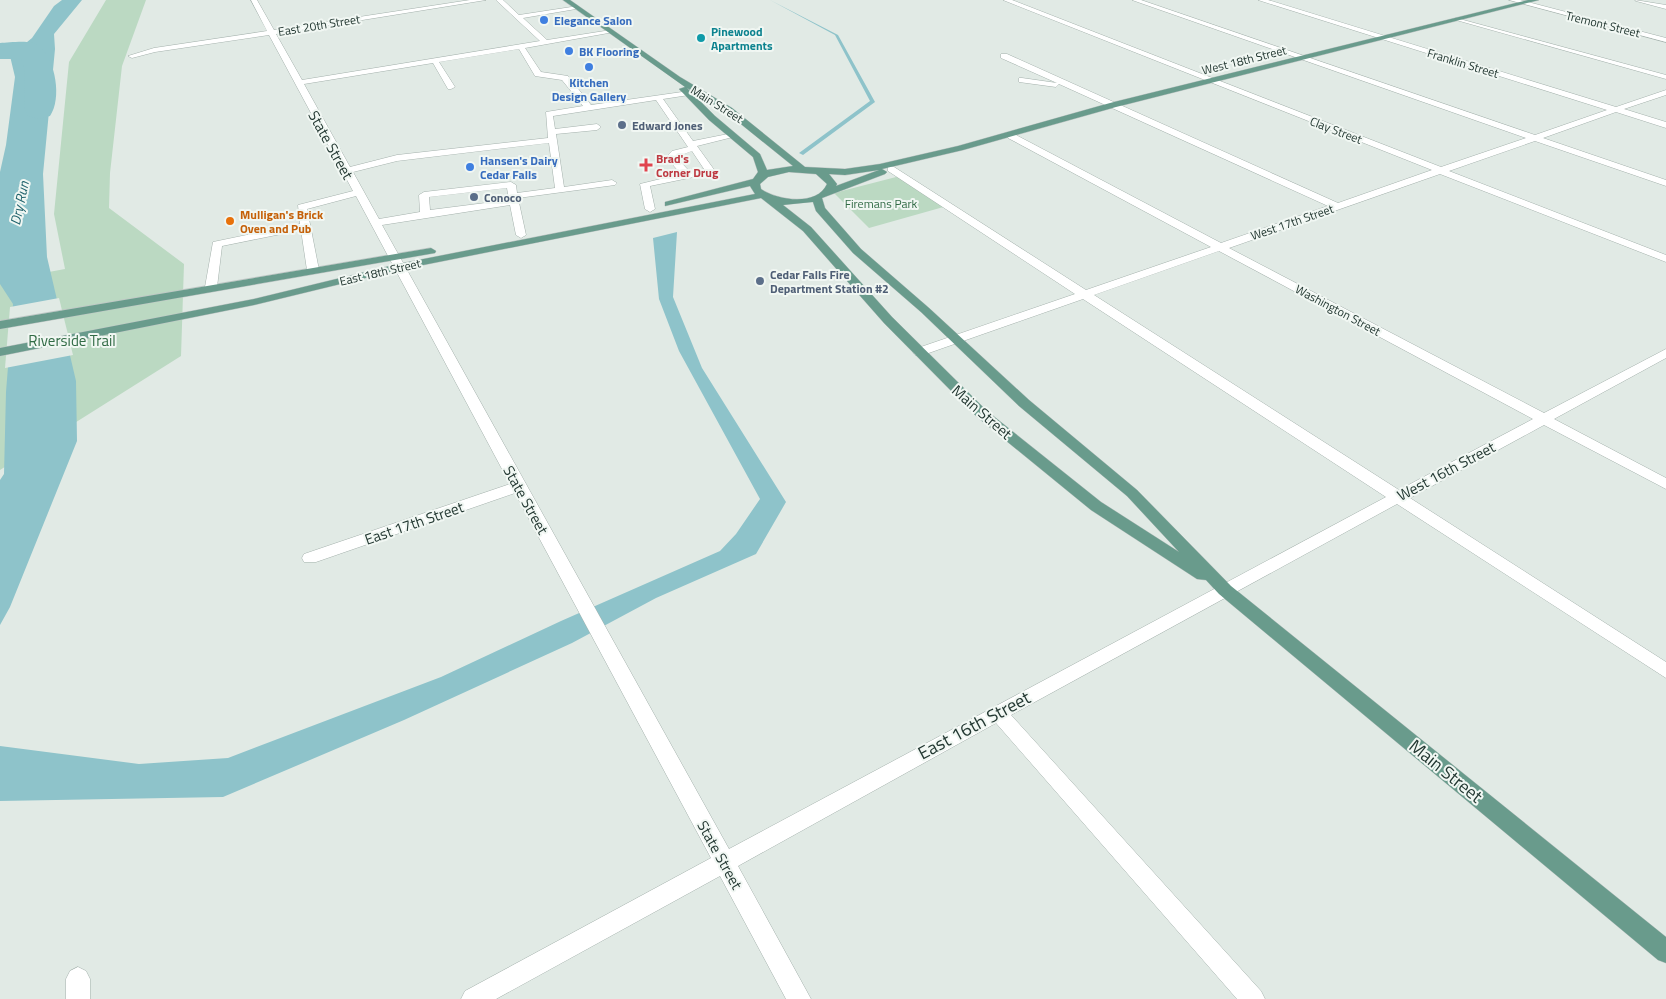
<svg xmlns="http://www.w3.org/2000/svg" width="1666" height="999" font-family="'Titillium Web',sans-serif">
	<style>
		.green { fill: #bbd9c2 }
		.water { fill: #8ec3ca }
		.pier { fill: #e1eae5 }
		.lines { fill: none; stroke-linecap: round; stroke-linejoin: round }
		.river { fill: #8ec3ca; fill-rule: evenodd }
		.minor-casing { stroke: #a4b1ac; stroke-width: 1 }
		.major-casing { stroke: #c1c7c6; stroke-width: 1 }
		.minor { fill: #fff; fill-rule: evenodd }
		.major { fill: #699b8c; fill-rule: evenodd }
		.shop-dot { fill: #3f7fe0; stroke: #f1f7f3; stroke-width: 2 }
		.culture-dot { fill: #0f9aa8; stroke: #f1f7f3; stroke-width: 2 }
		.service-dot { fill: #5c6f8a; stroke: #f1f7f3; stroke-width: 2 }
		.health-dot { fill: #e0444e; stroke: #f1f7f3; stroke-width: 2 }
		.food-dot { fill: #e8710a; stroke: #f1f7f3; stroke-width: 2 }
		.labels { text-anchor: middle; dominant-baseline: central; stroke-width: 4; stroke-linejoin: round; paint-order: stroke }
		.far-shop-label { font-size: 12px; font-weight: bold; fill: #366cbe; stroke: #f1f7f3; text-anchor: start }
		.far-street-label { font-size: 12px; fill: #233832; stroke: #f1f7f3 }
		.far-culture-label { font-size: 12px; font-weight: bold; fill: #0d838f; stroke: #f1f7f3; text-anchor: start }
		.far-service-label { font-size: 12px; font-weight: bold; fill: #4e5e75; stroke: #f1f7f3; text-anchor: start }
		.far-health-label { font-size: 12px; font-weight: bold; fill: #be3a42; stroke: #f1f7f3; text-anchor: start }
		.far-park-label { font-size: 12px; fill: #316b45; stroke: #f1f7f3 }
		.far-food-label { font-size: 12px; font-weight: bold; fill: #c56008; stroke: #f1f7f3; text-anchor: start }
		.far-water-label { font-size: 14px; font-style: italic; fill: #23656e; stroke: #f1f7f3 }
		.street-label { font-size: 15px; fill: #233832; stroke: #f1f7f3 }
		.park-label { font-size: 15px; fill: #316b45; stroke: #f1f7f3 }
		.near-street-label { font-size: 18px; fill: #233832; stroke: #f1f7f3 }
	</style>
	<rect width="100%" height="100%" fill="#e1eae5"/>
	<path class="green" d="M106 0H146L122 66 110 173 109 208 184 264 181 356 0 470V281L65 269 54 214 69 62Z
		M900 176 947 206 869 228 834 193Z"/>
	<path class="water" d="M62 0H82L54 34 55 49 43 174 47 257 76 381 77 441 10 607 0 625V480L4 474 6 392 13 304 0 284V172L6 145 15 77 10 56 32 38 54 6Z
		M770 0 838 35 875 102 803 155 799 153 870 101 835 35Z
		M677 232 673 297 702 368 786 502 756 554 656 598 572 643 404 720 223 797 0 801V746L139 764 228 758 441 677 561 621 720 551 736 534 760 499 679 351 659 299 653 238Z"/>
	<path class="pier" d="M59 298 73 355 5 368 10 307Z"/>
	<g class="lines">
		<path class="river" d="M0 43C10 43 31 39 39 46 56 60 62 99 50 116L39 119 28 116C19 104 30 78 21 59H0Z"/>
		<defs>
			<path id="minor" d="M251 0H257L274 30 470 0H486L276 34 302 80 540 41 496 0H503L519 15 578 6 576 9 523 18 547 40 611 30 614 32 525 48 541 72 568 76 591 105 689 91V95L663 99 693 141 733 133 737 136 697 146 715 171 713 173 650 186 655 209 650 212 645 209 640 184 681 174 666 157 672 151 688 147 656 100 553 116 555 129 597 124 601 127 597 130 556 134 564 187 612 180 617 183 615 185 518 198 526 235 521 238 516 235 510 205 382 225 729 849 1386 497 1083 299 923 355H915L913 352 915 349 1075 294 888 171V167H894L1086 290 1211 247 1008 138V134H1014L1221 243 1328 206 1059 84 1056 87 1019 82V78H1022L1057 83 1001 58V54H1007L1338 203 1432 170 1003 0H1012L1441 167 1526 138 1132 0H1141L1535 135 1607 110 1258 0H1268L1616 107 1666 90V95L1624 109 1666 122V128L1616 112 1543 138 1666 180V186L1535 141 1449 171 1666 255V262L1440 174 1229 248 1544 413 1666 349V358L1554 419 1666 478V489L1544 425 1410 498 1666 662V678L1397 504 1011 715 1261 991 1265 999H1237L996 723 738 866 811 999H786L720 876 496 999H461L465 991 711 858 515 493 316 562H304L302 558 304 554 510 484 356 196 307 209 319 270 317 272H309L307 270 301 230 222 246 217 287 211 290 205 287 213 242 300 224 298 205 353 191 269 35 155 52 132 58 128 56 154 48 267 31ZM519 49 535 76 562 80 583 106 546 112 548 138 397 155 350 167 304 84 433 63 448 89H451L455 87 439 62ZM549 143 555 188 517 193 516 185 511 182 424 192 419 195 420 212 379 219 353 172 397 161ZM692 151 704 169 690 172 676 157ZM507 188 509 200 430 210 429 197ZM1219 251 1533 419 1399 490 1094 295Z
				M1509 0H1520L1666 38V42Z
				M1635 0 1666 5V9L1636 1Z
				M1456 18 1666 75V79L1456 20Z
				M78 967 86 971 90 979V999H66V979L70 971Z"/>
			<path id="major" d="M563 0H570L680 77 732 108 805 167 845 169 880 164 958 146 1110 103 1528 0H1539L1116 107 963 150 882 169 887 172 885 174 822 198 825 208 861 249 929 308 1029 400 1137 490 1231 586 1666 937V963L1658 960 1219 594 1206 580 1197 579 1091 510 977 417 884 323 803 231 761 198 398 270 254 305 0 356V348L254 299 398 264 755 194 750 186 665 206V202L753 179 758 172 753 157 709 120 679 89 685 87ZM687 88 726 112 793 166 767 170 760 154 715 116ZM879 170 836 186 837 184 829 174 845 175ZM789 172 816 174 827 184C817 207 777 200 761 189L760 184 768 177ZM813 202 816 211 853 253 921 312 1019 406 1127 496 1179 552 1101 502 987 411 892 317 811 227 783 205Z
				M431 248 436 251 435 253 0 329V321Z"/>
		</defs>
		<use href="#minor" class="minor-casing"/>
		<use href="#major" class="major-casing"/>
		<use href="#minor" class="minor"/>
		<use href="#major" class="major"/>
	</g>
	<g class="shop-dot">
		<circle cx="544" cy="20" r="5"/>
		<circle cx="569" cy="51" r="5"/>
		<circle cx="589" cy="67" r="5"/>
		<circle cx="470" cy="167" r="5"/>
	</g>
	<circle class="culture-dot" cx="701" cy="38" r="5"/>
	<g class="service-dot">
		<circle cx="622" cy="125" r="5"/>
		<circle cx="474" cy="197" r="5"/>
		<circle cx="760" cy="281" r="5"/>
	</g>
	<path class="health-dot" d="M643.5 157.5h5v5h5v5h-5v5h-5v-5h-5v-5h5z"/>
	<circle class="food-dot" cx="230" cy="221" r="5"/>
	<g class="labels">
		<g class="far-shop-label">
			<text x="554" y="20">Elegance Salon</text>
			<text x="579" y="51">BK Flooring</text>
			<text x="589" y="82" text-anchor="middle">Kitchen<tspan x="589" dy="14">Design Gallery</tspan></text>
			<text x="480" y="160">Hansen's Dairy<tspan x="480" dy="14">Cedar Falls</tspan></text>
		</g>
		<g class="far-street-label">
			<text transform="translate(1603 24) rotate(14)">Tremont Street</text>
			<text transform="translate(319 25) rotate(-9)">East 20th Street</text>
			<text transform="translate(1244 60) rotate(-14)">West 18th Street</text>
			<text transform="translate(1463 63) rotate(17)">Franklin Street</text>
			<text transform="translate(717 104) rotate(32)">Main Street</text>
			<text transform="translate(1336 130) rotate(21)">Clay Street</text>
			<text transform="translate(1292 222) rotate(-19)">West 17th Street</text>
			<text transform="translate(380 272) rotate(-13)">East 18th Street</text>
			<text transform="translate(1338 310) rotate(28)">Washington Street</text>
		</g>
		<g class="far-culture-label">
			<text x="711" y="31">Pinewood<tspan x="711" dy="14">Apartments</tspan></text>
		</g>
		<g class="far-service-label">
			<text x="632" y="125">Edward Jones</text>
			<text x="484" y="197">Conoco</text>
			<text x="770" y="274">Cedar Falls Fire<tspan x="770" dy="14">Department Station #2</tspan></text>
		</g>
		<g class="far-health-label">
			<text x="656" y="158">Brad's<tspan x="656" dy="14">Corner Drug</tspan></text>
		</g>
		<g class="far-park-label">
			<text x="881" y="203">Firemans Park</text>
		</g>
		<g class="far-food-label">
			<text x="240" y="214">Mulligan's Brick<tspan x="240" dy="14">Oven and Pub</tspan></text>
		</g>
		<g class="far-water-label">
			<text transform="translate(19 203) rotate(-78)">Dry Run</text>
		</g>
		<g class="street-label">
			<text transform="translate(331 145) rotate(61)">State Street</text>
			<text transform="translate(982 412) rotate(41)">Main Street</text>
			<text transform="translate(1446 471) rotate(-28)">West 16th Street</text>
			<text transform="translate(526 500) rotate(61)">State Street</text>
			<text transform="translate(414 523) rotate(-19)">East 17th Street</text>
			<text transform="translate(720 855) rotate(61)">State Street</text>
		</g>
		<g class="park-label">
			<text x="72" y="340">Riverside Trail</text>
		</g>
		<g class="near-street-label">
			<text transform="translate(974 725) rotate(-28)">East 16th Street</text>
			<text transform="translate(1446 771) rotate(39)">Main Street</text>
		</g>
	</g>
</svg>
